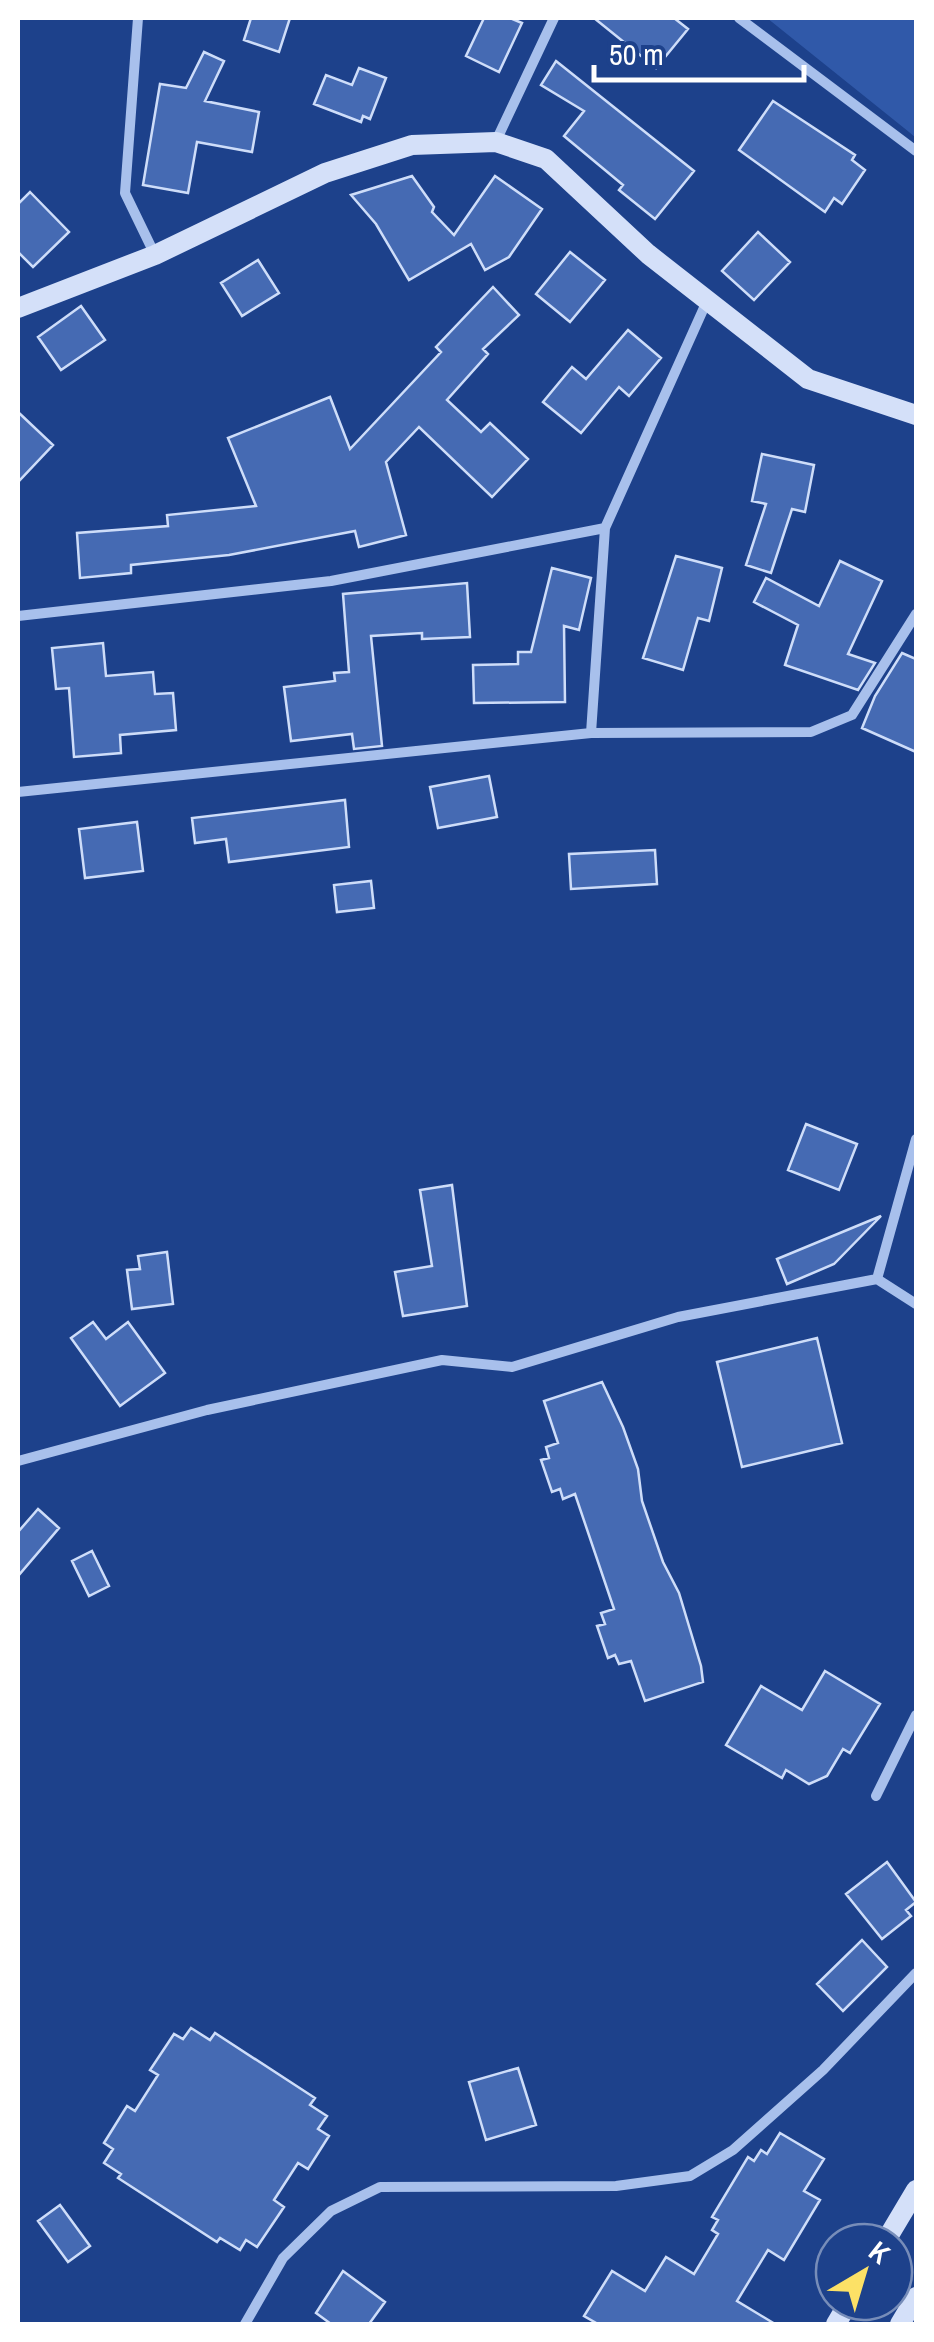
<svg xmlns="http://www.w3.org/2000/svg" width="934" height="2342" font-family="'Archivo Narrow',sans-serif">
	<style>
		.green { fill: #3059a9 }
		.building { fill: #456ab3; stroke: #ceddf9; stroke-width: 2.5 }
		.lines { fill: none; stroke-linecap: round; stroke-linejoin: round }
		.street { stroke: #a8c0ec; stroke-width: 10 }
		.secondary { stroke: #d4e0f9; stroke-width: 20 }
	</style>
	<rect width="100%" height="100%" fill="#1d418b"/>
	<path class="green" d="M767 18H916V138L909 132Z"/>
	<path class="building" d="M251 18H290L279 52 244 40Z
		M484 18H510L522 23 499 72 466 56Z
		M594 18H674L688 29 656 68Z
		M204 52 224 61 205 101 259 112 252 152 197 142 188 193 143 185 160 84 186 88Z
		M556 61 694 171 655 219 619 190 623 185 564 136 584 111 541 85Z
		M359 68 386 78 370 119 363 116 361 122 314 104 326 75 352 85Z
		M773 101 855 155 852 160 865 170 842 204 834 198 825 212 739 150Z
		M412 176 434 207 432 212 454 235 495 176 542 209 509 257 485 270 471 244 409 280 376 224 351 195Z
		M30 192 69 232 33 267 18 252V204Z
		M758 232 790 262 754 300 722 271Z
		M570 252 605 280 570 322 536 294Z
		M258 260 279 293 242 316 221 283Z
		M493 287 519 315 483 349 488 354 447 400 481 432 490 423 528 459 492 497 419 427 386 462 406 535 359 547 355 531 229 555 131 565V573L80 578 77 533 168 526 167 515 256 506 228 438 330 397 350 449 441 352 436 347Z
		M81 306 105 340 61 370 38 337Z
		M628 330 661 358 629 396 619 387 581 433 543 402 572 367 586 379Z
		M18 412 53 445 18 482Z
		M762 454 814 465 805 512 792 509 771 573 746 565 766 504 752 501Z
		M676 556 722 568 709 621 698 618 683 670 643 658Z
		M840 561 882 581 848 654 875 663 858 690 785 665 798 625 754 602 766 578 819 606Z
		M552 568 591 578 579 630 564 626 565 702 474 703 473 665 518 664V652H531Z
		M467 583 470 637 422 639V633L371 636 382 746 354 749 352 734 291 741 284 687 335 681 334 673 349 672 343 594Z
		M103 643 106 676 153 672 155 694 173 693 176 730 120 735 121 753 74 757 69 688 56 689 52 648Z
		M902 653 916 659V752L862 728 875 696Z
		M489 776 497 817 438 828 430 787Z
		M345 800 349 847 229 862 226 839 195 843 192 818Z
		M137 822 143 871 85 878 79 829Z
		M655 850 657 884 571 889 569 854Z
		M371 881 374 908 337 912 334 885Z
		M806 1124 857 1144 839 1190 788 1170Z
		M452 1185 467 1306 403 1316 395 1272 432 1266 420 1190Z
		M881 1216 834 1264 787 1284 777 1259Z
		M167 1252 173 1304 132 1309 127 1270 140 1269 138 1256Z
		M93 1322 106 1339 128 1322 165 1373 120 1406 71 1338Z
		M817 1338 842 1443 742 1467 717 1362Z
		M602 1382 623 1427 638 1469 642 1501 663 1562 679 1593 701 1666 703 1682 645 1701 631 1661 619 1664 615 1655 608 1658 597 1626 605 1624 601 1613 614 1609 575 1494 563 1499 560 1489 552 1492 541 1460 549 1458 546 1447 558 1443 544 1401Z
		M38 1509 59 1528 18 1576V1532Z
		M92 1551 109 1586 89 1596 72 1561Z
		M825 1671 880 1704 850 1753 843 1749 827 1776 809 1784 786 1770 782 1778 726 1745 761 1686 802 1710Z
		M887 1862 916 1902 906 1910 911 1916 882 1939 846 1894Z
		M862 1940 887 1967 843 2011 817 1984Z
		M191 2028 210 2040 215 2033 315 2098 310 2105 327 2116 318 2129 329 2136 308 2169 298 2163 274 2200 284 2207 257 2247 246 2240 240 2250 220 2238 217 2242 118 2178 121 2174 104 2163 113 2149 104 2143 127 2106 135 2111 158 2075 150 2070 174 2034 183 2039Z
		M518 2068 536 2125 486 2140 469 2082Z
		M780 2133 824 2159 804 2191 820 2200 784 2260 768 2250 737 2301 775 2324H598L584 2316 612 2271 645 2291 666 2257 694 2274 718 2234 712 2230 718 2220 712 2217 748 2157 754 2161 761 2150 767 2154Z
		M60 2205 90 2246 68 2262 38 2221Z
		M343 2271 385 2302 369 2324H331L316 2313Z"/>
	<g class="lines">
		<path class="street" d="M138 18 125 193 155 255
			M739 18 916 151
			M496 141 554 18
			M18 616 331 581 605 528
			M591 733 605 528 707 301
			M18 792 591 733 811 732 852 715 916 614
			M916 1139 877 1279 916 1304
			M18 1461 207 1410 442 1360 512 1367 678 1317 877 1279
			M876 1796 916 1715
			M245 2324 283 2258 331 2211 380 2187 616 2186 690 2176 733 2150 823 2070 916 1973"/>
		<path class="secondary" d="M18 308 155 255 325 173 412 145 496 142 546 159 648 254 808 379 916 415
			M885 2242 916 2190
			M836 2324 849 2302
			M900 2324 916 2297"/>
	</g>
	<rect width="934" height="2342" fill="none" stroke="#ffffff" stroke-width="40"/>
	<g transform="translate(864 2272) rotate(38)"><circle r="48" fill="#1d418b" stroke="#778db9" stroke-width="2.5"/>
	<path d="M0-8L18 38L0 25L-18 38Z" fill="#fce166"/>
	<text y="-15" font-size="28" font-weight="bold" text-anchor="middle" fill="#ffffff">K</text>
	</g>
	<path d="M594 65v15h210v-15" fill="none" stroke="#ffffff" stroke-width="5"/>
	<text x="609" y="65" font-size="30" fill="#ffffff" stroke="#1d418b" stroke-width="8" paint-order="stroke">50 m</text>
</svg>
